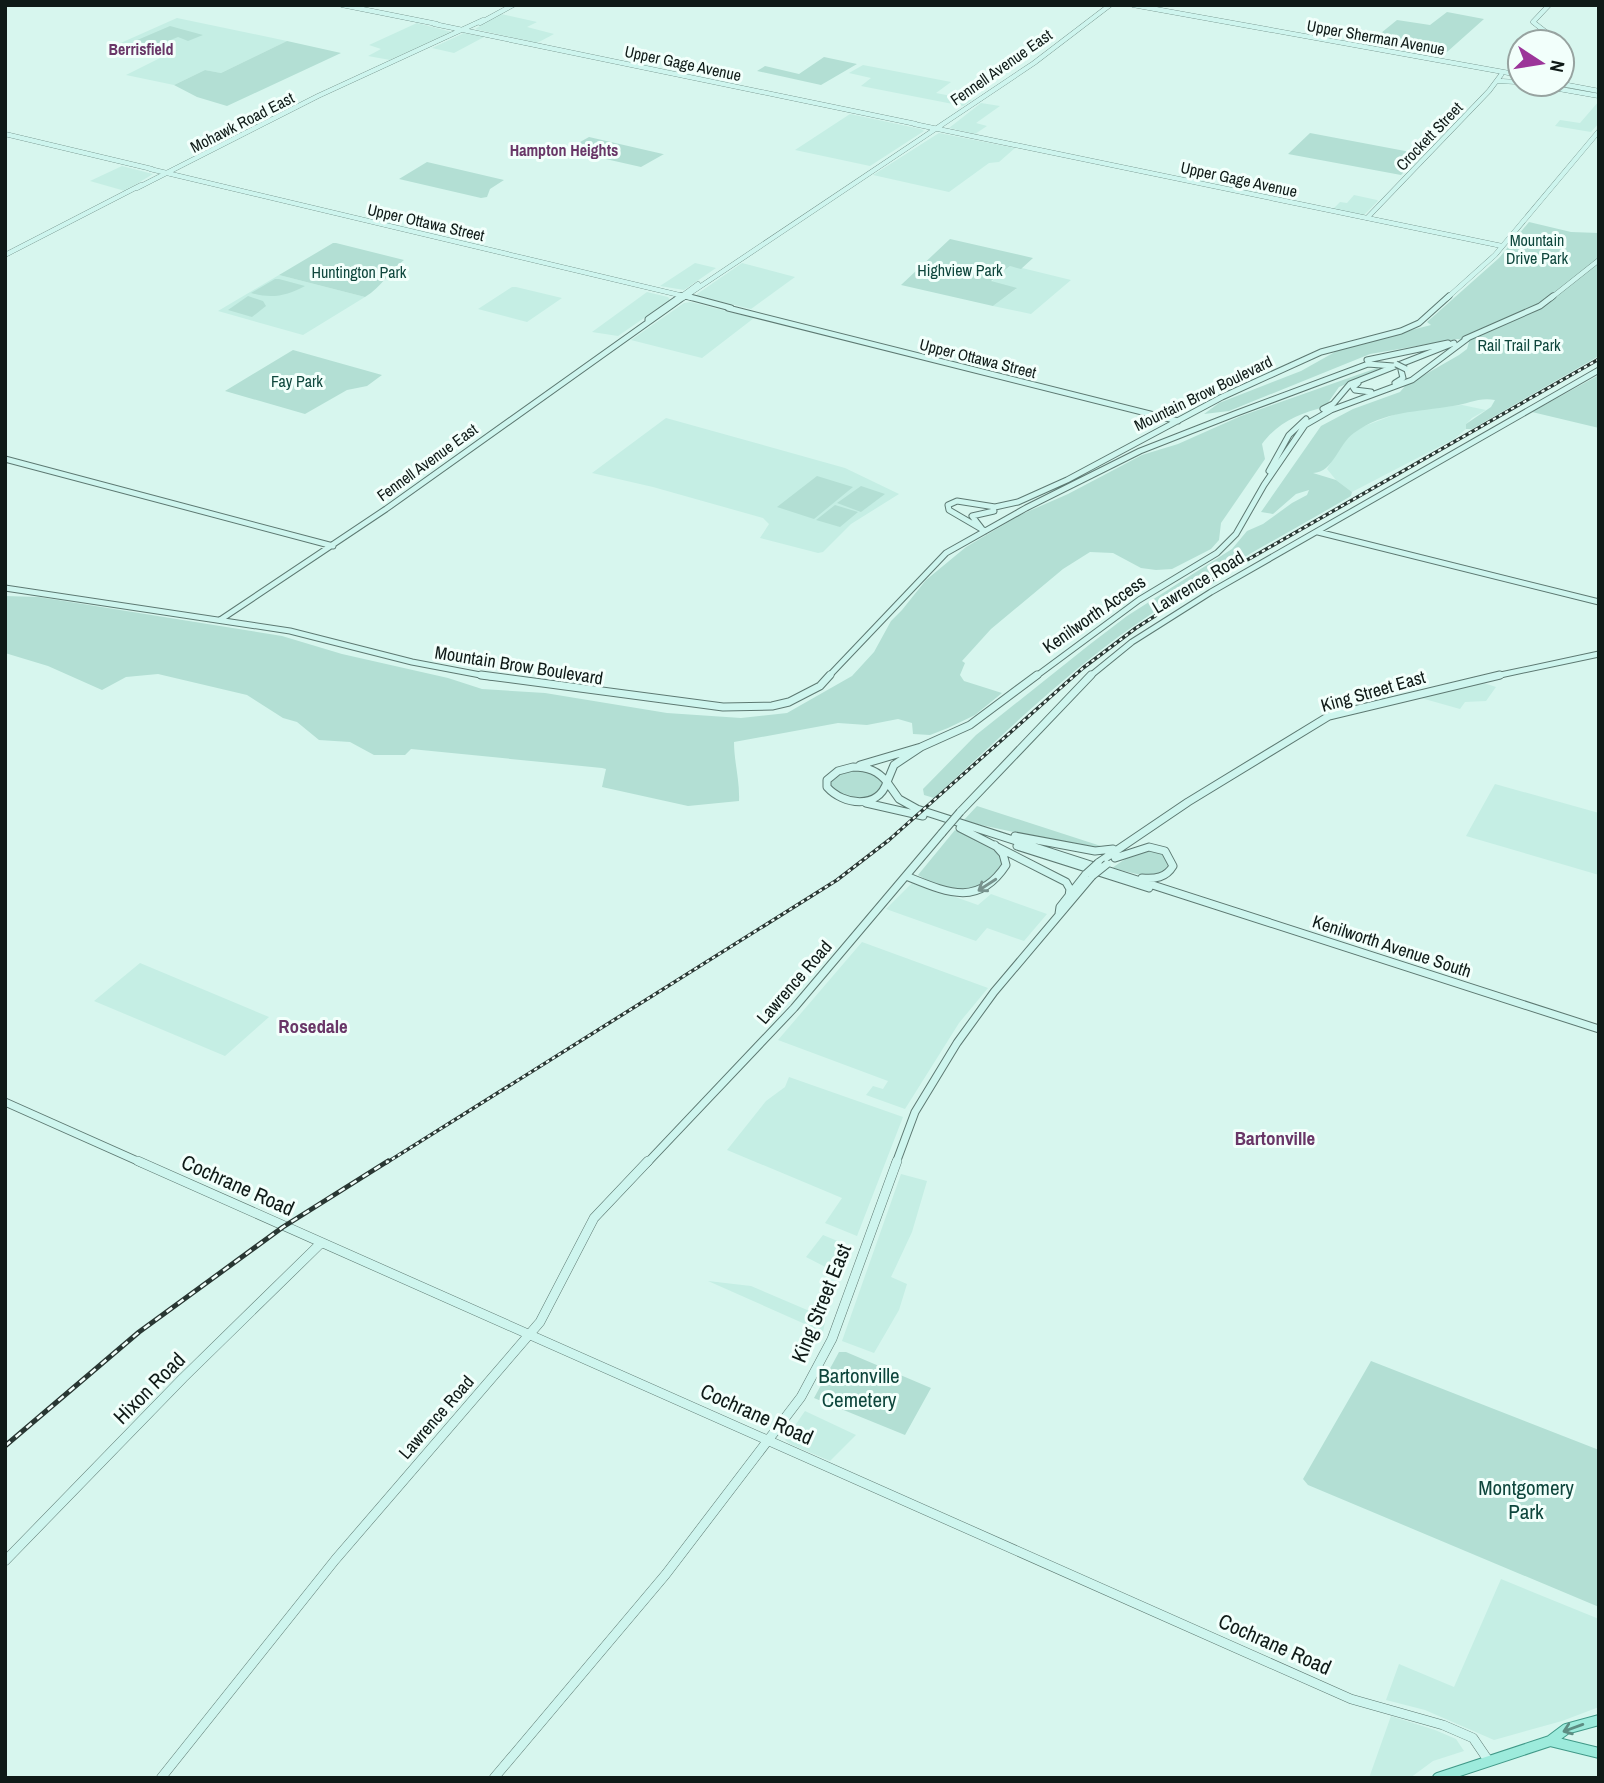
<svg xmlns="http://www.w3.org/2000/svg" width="1604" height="1783" font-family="'Archivo Narrow',sans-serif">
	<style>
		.built { fill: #c5eee4 }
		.green { fill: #b3dfd4 }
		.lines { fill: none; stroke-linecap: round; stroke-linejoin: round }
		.secondary-far3-casing { stroke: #5d7972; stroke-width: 5 }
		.secondary-far2-casing { stroke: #5d7972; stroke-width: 7 }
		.secondary-far1-casing { stroke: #5d7972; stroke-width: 9 }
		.secondary-casing { stroke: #5d7972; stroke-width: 10 }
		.primary-casing { stroke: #419988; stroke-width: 12 }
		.secondary-far3 { stroke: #cef5ee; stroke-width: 4.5 }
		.secondary-far2 { stroke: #cef5ee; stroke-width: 5 }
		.secondary-far1 { stroke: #cef5ee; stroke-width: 7 }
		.secondary { stroke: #cef5ee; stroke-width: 9 }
		.primary { stroke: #9debdc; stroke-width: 10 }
		.rail-far1-casing { stroke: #293733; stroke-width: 3.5 }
		.rail-casing { stroke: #293733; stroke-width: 5 }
		.rail-far1 { stroke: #f2fffb; stroke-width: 2; stroke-dasharray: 3.5; stroke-linecap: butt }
		.rail { stroke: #f2fffb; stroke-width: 2.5; stroke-dasharray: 7; stroke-linecap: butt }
		.secondary-bridge-far1-casing { stroke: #5d7972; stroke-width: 7; stroke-linecap: butt }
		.secondary-bridge-casing { stroke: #5d7972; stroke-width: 9; stroke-linecap: butt }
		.secondary-bridge-far1 { stroke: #cef5ee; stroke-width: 5 }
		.secondary-bridge { stroke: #cef5ee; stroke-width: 7 }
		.oneway { stroke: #78928d }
		.oneway2 { stroke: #5d8d83 }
		.labels { text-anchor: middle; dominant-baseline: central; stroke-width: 6; stroke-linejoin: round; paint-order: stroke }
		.far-street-label { font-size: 16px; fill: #0f1a17; stroke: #f2fffb }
		.far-neighbourhood-label { font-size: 16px; font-weight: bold; fill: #693667; stroke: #f2fffb }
		.far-park-label { font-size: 16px; fill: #0e463c; stroke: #f2fffb }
		.street-label { font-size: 18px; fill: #0f1a17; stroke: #f2fffb }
		.neighbourhood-label { font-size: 19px; font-weight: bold; fill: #693667; stroke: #f2fffb }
		.near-street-label { font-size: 21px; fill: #0f1a17; stroke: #f2fffb }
		.near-park-label { font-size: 21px; fill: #0e463c; stroke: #f2fffb }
	</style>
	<rect width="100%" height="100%" fill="#d7f6ee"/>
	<path class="built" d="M501 14 537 22 527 27 554 34 537 43 475 29Z
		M177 18 287 41 221 73 205 70 174 85 126 75 162 57 114 46Z
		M417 23 452 32 390 60 368 56 381 49 369 45Z
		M464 33 484 37 454 53 432 48Z
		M863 65 951 82 936 93 972 100 963 106 861 86 871 78 849 73Z
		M1599 101V123L1591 132 1555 126 1560 120 1580 123Z
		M981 103 1000 106 976 123 987 126 975 134 949 128Z
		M850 114 921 129 924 131 870 166 795 150Z
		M939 133 1015 148 999 162 989 163 949 192 873 175Z
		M122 166 153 174 125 191 90 181Z
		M1354 195 1377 200 1378 201 1364 215 1333 209 1340 202 1347 203Z
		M695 263 716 268 684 290 660 286Z
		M742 263 795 277 751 309 697 296V294Z
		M1010 266 1022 268 1071 280 1031 314 993 306 1016 289 991 282Z
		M279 275 365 297 303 335 218 311Z
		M512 287H516L562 298 527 322 478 309Z
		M647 292 668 297 670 300 618 336 592 332Z
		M691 302 754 318 702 358 631 340 684 303Z
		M1462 405 1486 410 1472 418 1466 424V429L1454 439 1352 492 1336 480 1327 469 1345 439 1362 427 1404 411Z
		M666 418 845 468 899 494 851 524 823 552 818 553 760 538 769 524 763 518 653 487 592 473Z
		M1484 683 1496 687 1486 701 1465 702 1460 709 1421 698Z
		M1495 784 1599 813V875L1466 836Z
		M913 882 978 905 991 894 1047 914 1024 941 987 928 976 941 886 909Z
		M862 942 988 988 959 1023 905 1109 866 1095 873 1086 883 1089 888 1081 778 1040Z
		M140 963 269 1017 225 1056 94 1001Z
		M789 1077 903 1117 857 1236 825 1223 842 1198 727 1150 766 1101 785 1087Z
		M901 1174 927 1181 912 1232 891 1277 907 1284 899 1310 874 1353 842 1341Z
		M823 1235 852 1247 841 1275 806 1257Z
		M708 1281 751 1286 826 1318 823 1332Z
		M805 1411 856 1435 830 1461 790 1444 785 1440Z
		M1501 1579 1599 1619V1707L1562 1721 1494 1740 1425 1710 1386 1700 1399 1664 1454 1687Z
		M1391 1716 1435 1730 1456 1739 1464 1751 1433 1761 1410 1778H1369Z"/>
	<path class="green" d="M1447 12 1484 19 1447 52 1387 44 1381 49 1365 46 1397 20 1430 25Z
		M170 26 203 35 188 41 178 37 156 46 135 41Z
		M287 41 341 53 227 106 197 97 174 85 205 70 221 73Z
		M824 57 857 64 821 85 757 71 765 66 799 74Z
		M1310 133 1421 154 1401 175 1288 154Z
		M589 137 663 154H664L641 167 566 150Z
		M427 162 504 180 490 189 487 197 481 198 399 179Z
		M1529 222 1571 232 1599 233V356L1472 429H1466V424L1491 407 1495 400C1479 397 1468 404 1453 406 1417 412 1384 411 1354 433 1338 444 1334 472 1313 473L1336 480 1352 492 1351 496C1273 542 1191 584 1118 637 1053 685 994 743 934 798L924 795 923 789 976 735 1089 645 1127 616 1232 549 1247 531 1263 524 1292 503 1307 495 1309 490 1296 494 1273 514 1261 512 1321 426 1353 409 1400 392 1405 386 1459 355 1467 349 1469 342 1458 339 1370 354 1229 411 1204 414 1219 403 1301 371 1342 348 1431 325 1427 322 1499 258Z
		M950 239 1033 258 1021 269 1010 266 991 281 1017 288 993 306 901 285Z
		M333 243H336L404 260C389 271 382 287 365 297L279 275Z
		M275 279H279L305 286C287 296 271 299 251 293Z
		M248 296 263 301 266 306 252 317 228 310Z
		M293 350 382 375 367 386 347 390 305 414 225 391Z
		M1377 368 1381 370 1339 387 1325 407C1300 413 1278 422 1262 444L1265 459 1221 523 1219 540 1211 549 1172 569 1156 570 1141 568 1113 553 1090 552 1063 569 991 629 962 661 965 663 960 675 964 681 1002 693 975 715 948 728 930 735 913 734 912 723 898 719 867 725 838 723 734 742C734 762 740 781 739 801L688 806 602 787 606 769 602 768 411 749 405 755H374L350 742 319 740 297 722 283 718 247 695 158 674 126 677 102 690 48 666 5 653V596L39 597 282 636 342 654 448 678 482 689 545 693 667 713 741 718 787 713 852 676 874 652 891 621 902 610 926 580 966 547 1020 515 1068 494 1142 455 1178 444 1241 416Z
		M1599 375V428L1532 412Z
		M817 476 853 487 814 519 777 507Z
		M861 486 885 494 861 512 837 503Z
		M835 505 858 512 840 527 816 520Z
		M852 769 877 775 882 782 881 791C862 803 850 799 831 789 828 775 841 774 852 769Z
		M977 806 1107 848 1095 850 963 821Z
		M955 830 995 850 1002 861 1001 866C997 871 993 880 987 883 966 898 937 886 918 875Z
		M1140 849 1161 852 1171 861 1167 871 1149 877 1112 868Z
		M839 1352H846L931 1388 905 1435 814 1398Z
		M1371 1361 1599 1450V1607L1308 1485 1303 1479Z"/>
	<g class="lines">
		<defs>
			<path id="secondary-far3" d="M342 5 437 24
				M1133 5 1520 75
				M480 23 513 5
				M434 24 916 124
				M1548 42 1551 36 1533 22 1549 5
				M1497 81 1520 82
				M1531 84 1599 96
				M1562 84 1599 91
				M914 124 1502 246
				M5 134 152 169
				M150 169 692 298
				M137 188 318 96 483 20
				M1367 218 1489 91 1501 75
				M5 255 141 185
				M679 298 698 284
				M683 298 1034 63 1110 5
				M1447 298 1495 255 1599 131
				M1551 298 1599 260"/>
			<path id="secondary-far2" d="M686 296 731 308
				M728 308 1178 421
				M648 322V319L681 296
				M1465 339 1540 306 1553 296
				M1367 360 1448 343
				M1358 383 1353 387 1355 390 1371 392
				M1395 383 1403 378 1401 370
				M1323 409 1333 404 1350 384 1454 343
				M5 459 333 546
				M1269 471 1289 435 1306 419
				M982 529 972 516 994 511
				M985 531 949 510 948 505 957 501 995 507 1018 502 1067 480 1222 397 1321 352 1401 331 1419 323 1449 296
				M1318 532 1599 602
				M5 588 290 631 412 662 491 677
				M220 620 386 509 685 296
				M828 677 946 553 1026 508 1140 451 1237 413 1368 364 1393 366
				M1035 677 1139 600 1217 553 1236 534 1264 485 1305 425 1331 410 1412 380 1468 338
				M1089 677 1132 642 1211 592 1599 370
				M1491 677 1599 654"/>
			<path id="secondary-far1" d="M481 675 723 707 772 706 789 702 820 686 830 675
				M860 765 921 747 970 725 1037 675
				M853 767C868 767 878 771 887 782 878 810 843 805 827 787V780L838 771Z
				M887 782 899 799 917 809 1599 1029
				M887 782 894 765 921 747
				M866 803 923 816
				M960 812 1091 675
				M960 828 1066 882 1070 889 1069 896
				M1015 836 1095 851 1113 849
				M1017 846 1149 888
				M1115 858 1149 847 1165 851 1173 866C1166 878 1155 879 1142 878
				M1098 863 1188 802 1329 716 1500 675
				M906 876C946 892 978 908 1006 865L1003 854 995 845
				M1059 914 1060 907 1086 874
				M5 1102 142 1163
				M647 1163 794 1008 942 833
				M896 1163 915 1112 957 1043 994 992 1092 876"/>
			<path id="secondary" d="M138 1161 1351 1699 1443 1725 1473 1738 1488 1760
				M5 1561 183 1378 321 1243
				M161 1778 335 1560 540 1322 594 1218 648 1161
				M494 1778 666 1574 801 1397 832 1339 897 1161"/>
			<path id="primary" d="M1550 1741 1599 1753
				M1438 1778 1550 1741 1566 1729 1599 1720"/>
		</defs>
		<use href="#secondary-far3" class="secondary-far3-casing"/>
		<use href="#secondary-far2" class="secondary-far2-casing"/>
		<use href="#secondary-far1" class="secondary-far1-casing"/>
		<use href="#secondary" class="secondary-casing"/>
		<use href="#primary" class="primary-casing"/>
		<use href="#secondary-far3" class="secondary-far3"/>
		<use href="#secondary-far2" class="secondary-far2"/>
		<use href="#secondary-far1" class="secondary-far1"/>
		<use href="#secondary" class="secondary"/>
		<use href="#primary" class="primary"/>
		<defs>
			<path id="rail-far1" d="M386 1163 837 880 889 840 1083 668 1136 628 1207 583 1599 359"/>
			<path id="rail" d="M5 1446 139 1332 283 1227 388 1161"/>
		</defs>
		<use href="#rail-far1" class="rail-far1-casing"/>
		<use href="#rail" class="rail-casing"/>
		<use href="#rail-far1" class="rail-far1"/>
		<use href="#rail" class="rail"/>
		<defs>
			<path id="secondary-bridge-far1" d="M1396 364 1406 369"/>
			<path id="secondary-bridge" d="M942 833 960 812
				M1086 874 1098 863
				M1092 876 1107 864"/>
		</defs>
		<use href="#secondary-bridge-far1" class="secondary-bridge-far1-casing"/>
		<use href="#secondary-bridge" class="secondary-bridge-casing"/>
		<use href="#secondary-bridge-far1" class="secondary-bridge-far1"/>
		<use href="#secondary-bridge" class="secondary-bridge"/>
	</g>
	<defs><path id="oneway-shaft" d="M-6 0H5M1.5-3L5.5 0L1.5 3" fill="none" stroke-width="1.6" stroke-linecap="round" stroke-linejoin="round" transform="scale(1.75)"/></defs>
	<use class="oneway" href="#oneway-shaft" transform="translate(987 885) rotate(147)"/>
	<use class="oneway2" href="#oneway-shaft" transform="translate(1573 1728) rotate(160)"/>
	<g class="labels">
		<g class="far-street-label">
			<text transform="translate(1376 37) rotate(10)">Upper Sherman Avenue</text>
			<text transform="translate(683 63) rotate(12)">Upper Gage Avenue</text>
			<text transform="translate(1001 67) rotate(-35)">Fennell Avenue East</text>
			<text transform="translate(242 122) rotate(-27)">Mohawk Road East</text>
			<text transform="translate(1429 136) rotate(-46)">Crockett Street</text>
			<text transform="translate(1239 179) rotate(12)">Upper Gage Avenue</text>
			<text transform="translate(426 222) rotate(13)">Upper Ottawa Street</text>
			<text transform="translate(978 358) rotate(14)">Upper Ottawa Street</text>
			<text transform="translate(1203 393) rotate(-26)">Mountain Brow Boulevard</text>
			<text transform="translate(427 462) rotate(-36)">Fennell Avenue East</text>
		</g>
		<g class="far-neighbourhood-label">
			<text x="141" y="49">Berrisfield</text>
			<text x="564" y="150">Hampton Heights</text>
		</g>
		<g class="far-park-label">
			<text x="1537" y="240">Mountain<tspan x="1537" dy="18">Drive Park</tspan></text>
			<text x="960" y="270">Highview Park</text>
			<text x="359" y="272">Huntington Park</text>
			<text x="1519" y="345">Rail Trail Park</text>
			<text x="297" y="381">Fay Park</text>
		</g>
		<g class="street-label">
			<text transform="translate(1198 582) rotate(-31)">Lawrence Road</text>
			<text transform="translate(1094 614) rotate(-35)">Kenilworth Access</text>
			<text transform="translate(519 665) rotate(9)">Mountain Brow Boulevard</text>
			<text transform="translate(1373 691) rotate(-16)">King Street East</text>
			<text transform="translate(1392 946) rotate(18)">Kenilworth Avenue South</text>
			<text transform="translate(794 982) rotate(-49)">Lawrence Road</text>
			<text transform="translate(436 1417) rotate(-49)">Lawrence Road</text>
		</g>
		<g class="neighbourhood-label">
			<text x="313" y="1026">Rosedale</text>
			<text x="1275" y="1138">Bartonville</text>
		</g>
		<g class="near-street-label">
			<text transform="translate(238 1185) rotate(24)">Cochrane Road</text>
			<text transform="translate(821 1303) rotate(-68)">King Street East</text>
			<text transform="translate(149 1388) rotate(-45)">Hixon Road</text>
			<text transform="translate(757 1414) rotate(24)">Cochrane Road</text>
			<text transform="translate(1275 1644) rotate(24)">Cochrane Road</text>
		</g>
		<g class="near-park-label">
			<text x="859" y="1375">Bartonville<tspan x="859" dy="24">Cemetery</tspan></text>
			<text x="1526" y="1487">Montgomery<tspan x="1526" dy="24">Park</tspan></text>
		</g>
	</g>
	<rect width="1604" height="1783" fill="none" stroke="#0f1a17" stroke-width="14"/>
	<g transform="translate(1541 63) rotate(102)"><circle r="33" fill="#f2fffb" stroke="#97a3a0" stroke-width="2"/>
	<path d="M0-5L12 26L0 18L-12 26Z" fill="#9b3599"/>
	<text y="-10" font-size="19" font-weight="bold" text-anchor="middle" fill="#0f1a17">N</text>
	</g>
</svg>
